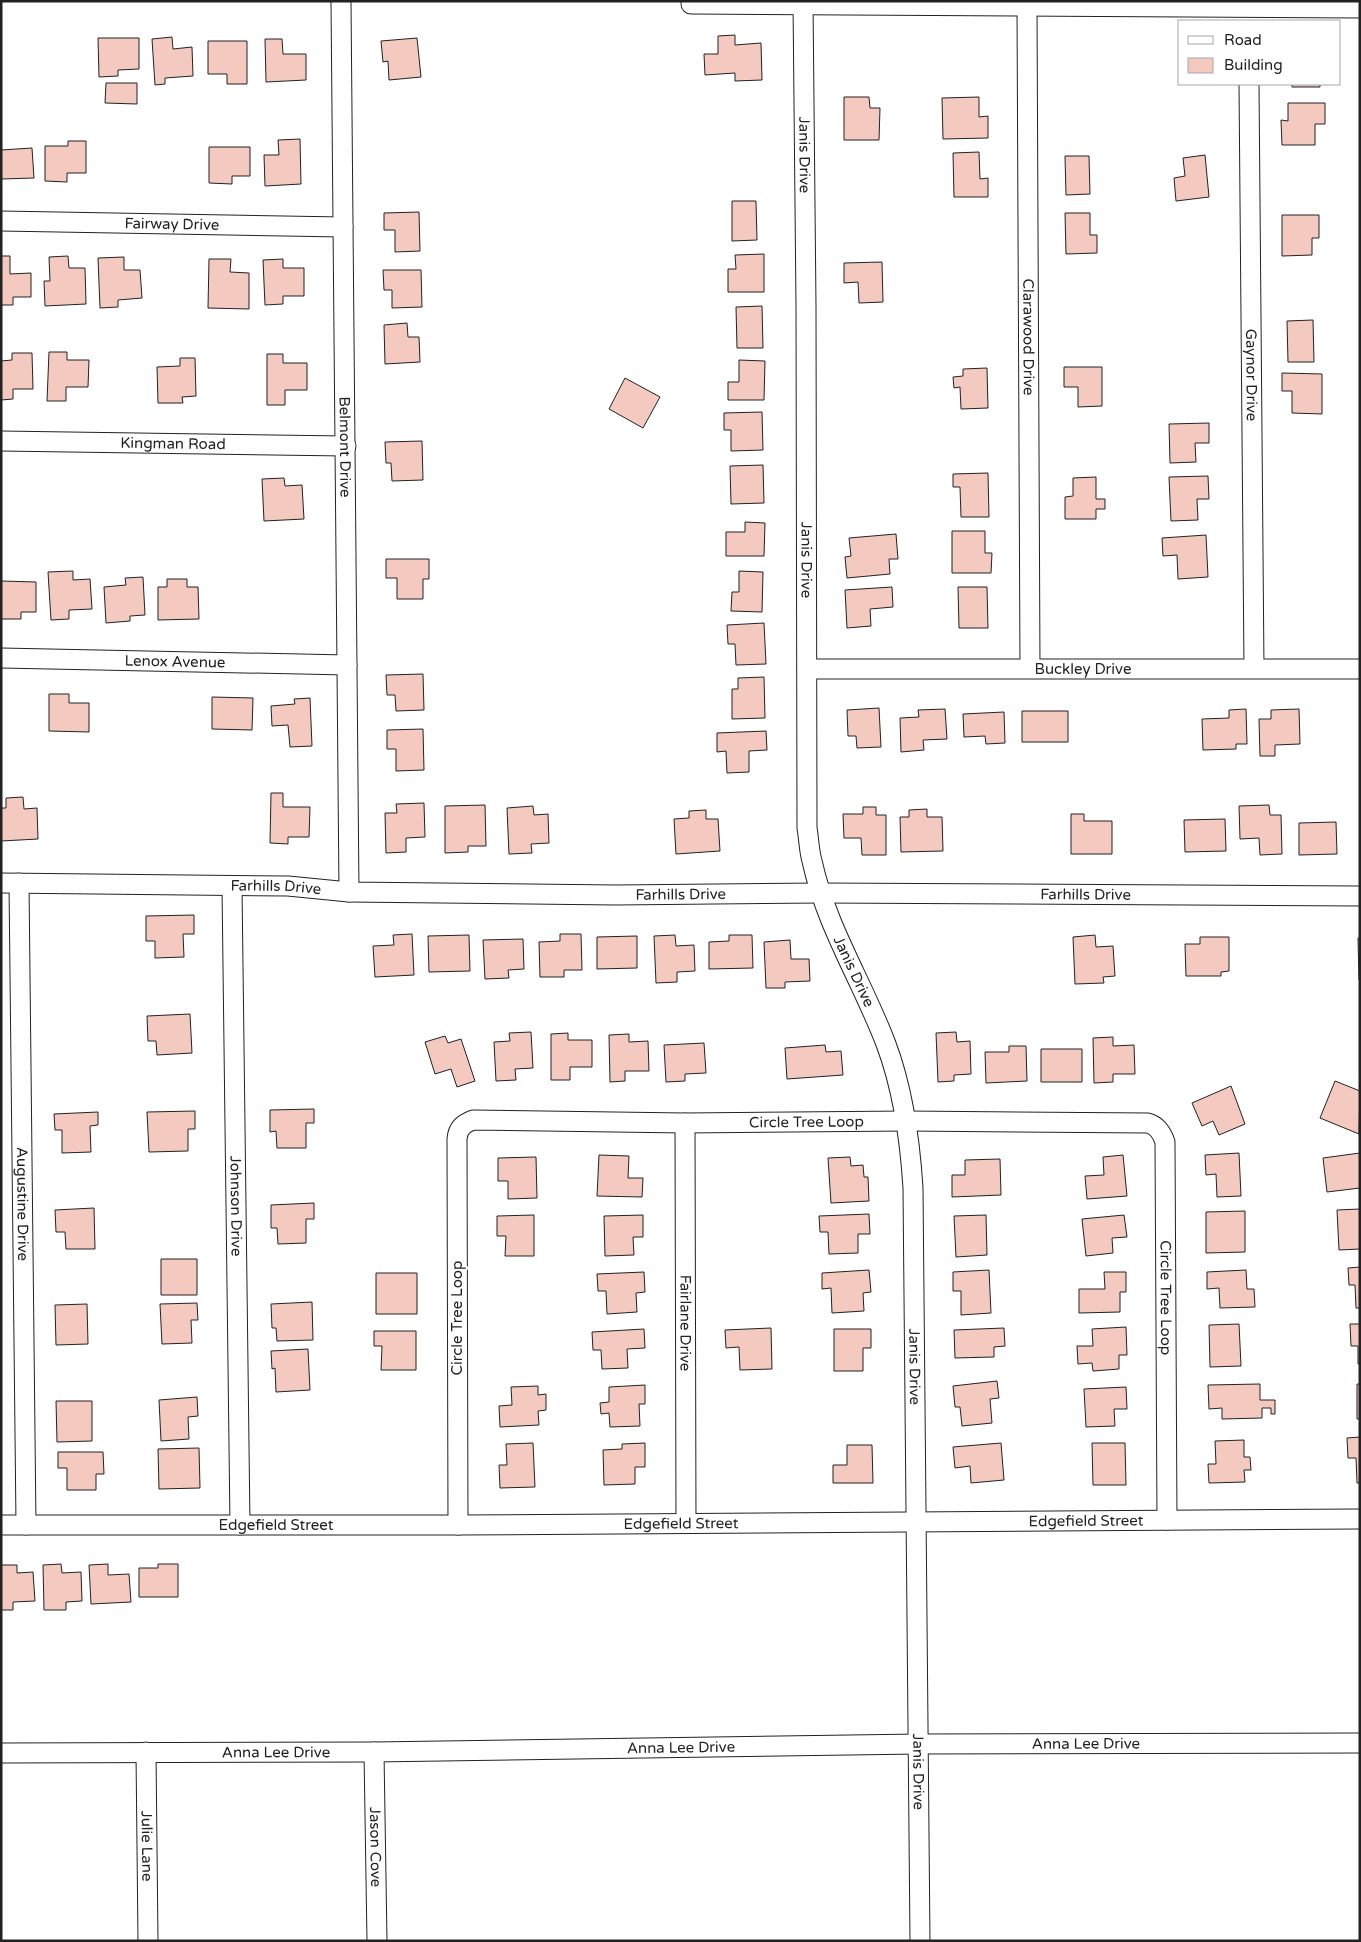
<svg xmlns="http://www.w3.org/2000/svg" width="1361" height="1942" font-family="'Varela Round',sans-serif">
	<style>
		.building { fill: #f3c9c0; stroke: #222 }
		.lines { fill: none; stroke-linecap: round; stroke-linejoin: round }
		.minor-casing { stroke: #222; stroke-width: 21 }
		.minor { stroke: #fff; stroke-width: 19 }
		.labels { text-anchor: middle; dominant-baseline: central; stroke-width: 4; stroke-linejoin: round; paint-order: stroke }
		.street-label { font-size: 15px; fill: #222; stroke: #fff }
	</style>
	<rect width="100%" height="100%" fill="#fff"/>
	<path class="building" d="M735 35V45L761 43 762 80 735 81V73L705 75 704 54H718V36Z
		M172 37 173 49 192 47 193 76 165 78V84L155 85 152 39Z
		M98 38H139V69L118 70V76L99 77Z
		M417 38 421 77 389 80 388 61 383 62 381 41Z
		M265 39H282L283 54H306V80L266 82Z
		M208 41H247V84H227V74H208Z
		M106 83H137V104L105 103Z
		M1292 84H1320V87H1292Z
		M844 97H869L870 108H880L879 140H844Z
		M979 97V117L988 116V138L943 139 942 98Z
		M1288 103H1325V124H1315V145H1282L1281 120 1288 121Z
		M300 139 301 184 265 186 264 155H279L278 140Z
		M68 141H86V173H67V182L45 181V146H68Z
		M209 147H250V176H232V184L209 183Z
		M32 148 34 178 1 179V150Z
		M979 152 980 179 988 178V197H954L953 153Z
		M1205 155 1209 197 1176 201 1174 178 1185 176 1183 158Z
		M1065 156H1089L1090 194 1066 195Z
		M732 201H756L757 240 732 241Z
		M419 212 420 251 395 252V230H384V213Z
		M1065 213H1090V235H1097V253L1066 254Z
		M1282 215H1319V238H1312V255L1282 256Z
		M764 254V292H728V269H736L735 255Z
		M1 256H10V274L31 273V297H13V305H1Z
		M68 256 69 268H85L86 304 45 306 44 281H50L49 257Z
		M124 257V270H140L142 298 118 300V307L100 308 98 258Z
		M209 259H231L230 272 249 273V309L208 308Z
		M283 259V268H304V296H283V304L265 305 263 260Z
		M882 262 883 302 859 303 858 282 844 283V263Z
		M383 270H421L422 307 392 308V290H384Z
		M762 306 763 348H737L736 307Z
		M1313 320 1314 362H1288L1287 321Z
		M407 323 408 337H419L420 362 385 364 384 325Z
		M49 352H67V360H89L88 387H66V401H47Z
		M12 353H32L33 389H13V399L1 400V361L12 360Z
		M267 354H283V363H307V390H285V405H267Z
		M180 358H195L196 396 182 397 183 403H158L157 367 180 366Z
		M739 360 765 361 764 400H728V382H739Z
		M1064 367H1102V406L1078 407V387H1064Z
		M987 368 988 408 961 409 960 387 954 388 953 377 963 376V369Z
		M1282 373 1322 374V414L1292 413V391H1282Z
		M625 378 660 397 643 428 609 409Z
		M762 412 763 450 731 451V430H724V413Z
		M1209 423V443H1195L1196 462 1170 463 1169 424Z
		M422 441 423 480 392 481 391 463H386L385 442Z
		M763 465 764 503 731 504 730 466Z
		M988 473 989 517H961L960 487H953V474Z
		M1208 476 1209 499H1197L1198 520 1171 521 1169 477Z
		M1096 477V499H1105V509H1096V519H1065V497L1073 496V478Z
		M284 478 285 486 302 485 304 519 264 521 262 479Z
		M745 522 765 523 764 556H726V532H745Z
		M952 531H985V553H992L991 573H952Z
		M896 534 898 559H889L890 574 847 578 845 557 851 556 849 538Z
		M1206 535 1208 577 1178 579 1177 555 1163 556 1162 538Z
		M386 559H429V579H423V599H397V578H386Z
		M73 571V580L90 579 92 609 69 610V619L51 620 48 572Z
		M739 571 763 572 762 612 731 611 732 592H739Z
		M143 577 145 615 130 616V621L106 623 104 587 126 585 125 578Z
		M167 579H187V587H198L199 619 158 620V587H167Z
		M1 581 36 582V612H21V619H1Z
		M892 587 893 607 870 609 871 626 847 628 845 590Z
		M958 587H987L988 628H959Z
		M764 623 766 664 736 665 735 644H728L727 625Z
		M423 674 424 710 396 711 395 695H387L386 675Z
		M764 677 765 718 732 719V689H738V678Z
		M49 694H69V703H89V732L49 731Z
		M212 697 253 698 252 730 212 729Z
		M310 698 312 746 290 747 288 725 272 726 271 706 295 704 294 699Z
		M879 708 881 747 857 748 856 736H848L847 710Z
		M945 709 947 739 923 740 924 750 901 752 900 718 919 717 918 710Z
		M1246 709 1247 744H1236V749L1203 750 1202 719 1229 718V710Z
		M1299 709 1300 744 1275 745V756H1260L1259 719H1271V710Z
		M1022 711H1068V742H1022Z
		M1004 712 1005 743 986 744 985 736 964 737 963 714Z
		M423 729 424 770 396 771V749H387V730Z
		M766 731 767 750 749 751V772L727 773 726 751 717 752V733Z
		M271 793H283V807H310L309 837H288V844L270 843Z
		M23 797 24 809 37 808 38 839 1 841V808H6V798Z
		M424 803 425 837 406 838V852L386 853 385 813H397L396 804Z
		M485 805 486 846H468V852L445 853V806Z
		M1269 805 1270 815H1281L1282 854 1260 855 1259 838 1240 839 1239 806Z
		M533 806 534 815 548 814 549 843 531 844 532 853 509 854 507 808Z
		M863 807H876V815H886V855H862L861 838H844L843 814H863Z
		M927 809V817H942L943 851 901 852 900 817H909V810Z
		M706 810V819H718L720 851 676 854 674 819 689 818V811Z
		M1071 814H1084V821H1112V854H1071Z
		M1225 819 1226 851 1185 852 1184 820Z
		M1336 822 1337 854 1299 855V823Z
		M194 915V934H183L184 957 155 958V941H146V916Z
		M412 934 414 975 375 977 373 946 394 945 393 935Z
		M560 934H581L582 970H564V977H540L539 942 560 941Z
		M469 935 470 971 429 972 428 936Z
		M675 935 676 946 694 945 695 971 677 972V982L656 983 654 936Z
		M729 935H752L753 968 709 969V942L729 941Z
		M1095 935 1096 947 1113 946 1115 976 1103 977 1104 983 1075 984 1073 937Z
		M637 936V968L597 969V937Z
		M1200 937H1229V971L1221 972V976H1186L1185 944H1200Z
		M1358 938H1360V980H1359Z
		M523 939 524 969 508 970 509 978 485 979 483 940Z
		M790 940 791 959H809L810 981 785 982V988H766L764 942Z
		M190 1014 192 1053 157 1055 156 1041H148L147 1016Z
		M531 1032 533 1068 515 1069 516 1080 496 1081 494 1042 510 1041 509 1033Z
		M956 1032 957 1042 970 1041 971 1074 954 1075V1081L938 1082 936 1033Z
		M568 1033V1040H592V1067H570V1080H551V1034Z
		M629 1034V1042L648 1041 649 1071H625V1081L610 1082 609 1035Z
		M445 1036 448 1043 461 1039 475 1081 457 1087 451 1069 435 1074 425 1042Z
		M1113 1037V1046L1134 1045 1135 1074H1113V1082L1094 1083 1093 1038Z
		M704 1043 706 1073 685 1074V1081L666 1082 664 1045Z
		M825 1045 826 1052 841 1051 843 1075 787 1079 785 1048Z
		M1009 1046H1026L1027 1081 986 1083 985 1052H1009Z
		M1041 1049H1082V1082H1041Z
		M1335 1081 1360 1091 1359 1134 1320 1118Z
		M1231 1086 1245 1124 1219 1135 1213 1121 1202 1126 1192 1103Z
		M314 1109V1123H306V1148H277L276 1131 270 1132V1110Z
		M195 1111V1129H188V1151L149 1152 147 1112Z
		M98 1112V1125L90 1126 91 1152 62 1153V1130H55L54 1114Z
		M1239 1153 1241 1196 1217 1197 1216 1174 1206 1175 1205 1155Z
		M1360 1153V1188L1327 1192 1323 1158Z
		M599 1155 629 1156 628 1178H643L642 1197 597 1196Z
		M1123 1155 1127 1196 1087 1199 1085 1176 1104 1175 1103 1157Z
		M536 1157 537 1198 508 1199V1181H498V1158Z
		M850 1157 851 1166 863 1165 864 1177H868L869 1201 831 1203 828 1158Z
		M1000 1159 1001 1195 952 1197V1175H965V1160Z
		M314 1203V1219H306V1243L278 1244 277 1228H271V1205Z
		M94 1208 95 1249H66L65 1232H56L55 1210Z
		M1360 1209V1249L1339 1250 1337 1210Z
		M1245 1211V1252L1206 1253V1212Z
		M869 1214 870 1234H858V1253L829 1254 828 1232H820L819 1216Z
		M534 1215V1256H505L506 1236H497V1216Z
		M643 1215V1237H633L634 1255 605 1256 604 1216Z
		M986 1215 987 1255 956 1257 954 1216Z
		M1124 1215 1127 1237 1112 1238 1113 1253 1086 1256 1082 1219Z
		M161 1259H197V1295H161Z
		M1360 1267V1308H1356L1355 1285H1349L1348 1268Z
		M869 1270 871 1292 863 1293 864 1311 832 1313 831 1288 822 1289V1273Z
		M989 1270 991 1313 961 1315V1291H953V1272Z
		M1246 1270 1247 1289H1254L1255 1307 1220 1308 1219 1288 1207 1289V1272Z
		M644 1272 645 1292 636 1293 637 1312 607 1314 606 1291H598L597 1274Z
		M1104 1272H1126V1292H1120V1312L1079 1313V1289H1105Z
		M376 1273H417V1314H376Z
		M312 1302 313 1340 277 1341 276 1328H272L271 1304Z
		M197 1303 198 1320H191L192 1343 162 1344 160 1304Z
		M87 1304 88 1344 56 1345 55 1305Z
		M1239 1324 1241 1366 1210 1367 1209 1325Z
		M1350 1324H1360V1364H1358V1346H1351Z
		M1126 1327 1127 1355H1119V1369L1093 1371 1092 1363 1078 1364 1077 1346H1093L1092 1329Z
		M771 1328 772 1369 740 1370 739 1347 726 1348 725 1330Z
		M1004 1328 1005 1346 994 1347V1357L955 1358 954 1330Z
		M644 1329 645 1348 627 1349 628 1368 602 1369 601 1350H593L592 1332Z
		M834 1329H871V1348H863V1371H834Z
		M374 1331H416V1370H381L382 1346H374Z
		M308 1349 310 1390 276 1392 275 1368 272 1369 271 1351Z
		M997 1381 999 1398 990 1399 992 1423 962 1426 960 1407H955L953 1386Z
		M1260 1384V1400H1275V1414H1271V1408H1262V1418L1222 1419V1408L1209 1409 1208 1385Z
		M1357 1384H1360V1419H1357Z
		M645 1385V1404H639L640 1426 610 1427 609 1413 601 1414 600 1403 609 1402V1387Z
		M538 1386V1395L546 1394V1410L538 1411 539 1425 500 1427 499 1406 512 1405 511 1387Z
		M1126 1387 1127 1409H1114L1115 1426 1086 1427 1084 1389Z
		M197 1397 198 1416 188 1417 189 1439 161 1441 159 1400Z
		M56 1401H92V1441L57 1442Z
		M1360 1437V1483H1357L1356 1458H1348L1347 1438Z
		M1244 1440V1457H1250L1251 1470H1244L1245 1482 1209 1483 1208 1464H1216L1215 1441Z
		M533 1443 535 1487 500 1488 499 1465H507L506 1444Z
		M645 1443V1467H635V1484L604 1485 603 1450 622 1449V1444Z
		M1001 1443 1004 1480 971 1483 970 1466 955 1468 953 1447Z
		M1092 1443H1125L1126 1485H1093Z
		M847 1445H872L873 1483H833V1465H847Z
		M199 1448 200 1488 159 1489 158 1449Z
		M58 1452H103L104 1474H96V1490H67V1468H58Z
		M61 1564 62 1573 81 1572 82 1601 66 1602V1610H44L43 1565Z
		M108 1564V1575L129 1574 131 1602 91 1604 89 1565Z
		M158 1564H178V1597H139V1568H158Z
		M1 1565H17V1573L33 1572 35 1601 13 1602V1610H1Z"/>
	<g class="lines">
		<defs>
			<g id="minor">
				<path id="s1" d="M341 1 349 892"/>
				<path id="s2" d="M803 1 806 306 807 828C809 839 809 851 812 861 826 926 863 983 886 1044 903 1089 910 1140 913 1188L920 1941"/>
				<path d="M691 4 1360 8"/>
				<path id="s3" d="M1027 6 1030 668"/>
				<path id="s4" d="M1249 84 1254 668"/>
				<path id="s5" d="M1 221 343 227"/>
				<path id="s6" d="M1 441 346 446"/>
				<path id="s7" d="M1 658 347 665"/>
				<path id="s8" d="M807 669H1360"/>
				<path id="s9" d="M1 883 288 886 349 892 616 895 821 893 1360 896"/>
				<path id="s10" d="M19 883 26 1525"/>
				<path id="s11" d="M232 886 240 1525"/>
				<path id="s12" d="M685 1123 686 1523"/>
				<path id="s13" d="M1 1525H458L1360 1519"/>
				<path id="s14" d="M458 1525 457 1139C458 1128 463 1124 473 1120L685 1123 907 1121 1148 1123C1158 1126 1162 1133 1165 1142L1167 1520"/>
				<path id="s15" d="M146 1752 148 1941"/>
				<path id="s16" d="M374 1752 377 1941"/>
				<path id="s17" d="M1 1753 374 1752 919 1744 1360 1743"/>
			</g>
		</defs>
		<use href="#minor" class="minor-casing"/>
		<use href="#minor" class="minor"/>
	</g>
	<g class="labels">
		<g class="street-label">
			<text stroke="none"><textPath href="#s2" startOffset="154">Janis Drive</textPath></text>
			<text stroke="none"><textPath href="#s5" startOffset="171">Fairway Drive</textPath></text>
			<text stroke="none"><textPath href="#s3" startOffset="331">Clarawood Drive</textPath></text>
			<text stroke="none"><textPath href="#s4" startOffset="291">Gaynor Drive</textPath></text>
			<text stroke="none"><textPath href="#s6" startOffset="172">Kingman Road</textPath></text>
			<text stroke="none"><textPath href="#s1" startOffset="446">Belmont Drive</textPath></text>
			<text stroke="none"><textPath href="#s2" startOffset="559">Janis Drive</textPath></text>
			<text stroke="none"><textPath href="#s7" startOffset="174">Lenox Avenue</textPath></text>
			<text stroke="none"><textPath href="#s8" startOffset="276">Buckley Drive</textPath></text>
			<text stroke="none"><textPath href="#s9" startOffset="275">Farhills Drive</textPath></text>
			<text stroke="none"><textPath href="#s9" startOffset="680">Farhills Drive</textPath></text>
			<text stroke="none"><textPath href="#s9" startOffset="1085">Farhills Drive</textPath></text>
			<text stroke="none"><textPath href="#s2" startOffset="979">Janis Drive</textPath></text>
			<text stroke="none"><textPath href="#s14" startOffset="746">Circle Tree Loop</textPath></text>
			<text stroke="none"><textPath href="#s10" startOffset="321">Augustine Drive</textPath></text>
			<text stroke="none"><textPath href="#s11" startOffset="320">Johnson Drive</textPath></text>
			<text stroke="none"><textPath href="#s14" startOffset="1270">Circle Tree Loop</textPath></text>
			<text transform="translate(457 1318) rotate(-90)">Circle Tree Loop</text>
			<text stroke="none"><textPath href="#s12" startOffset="200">Fairlane Drive</textPath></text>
			<text stroke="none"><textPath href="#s2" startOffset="1384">Janis Drive</textPath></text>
			<text stroke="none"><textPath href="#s13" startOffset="1085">Edgefield Street</textPath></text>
			<text stroke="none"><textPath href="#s13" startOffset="680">Edgefield Street</textPath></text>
			<text stroke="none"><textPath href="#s13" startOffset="275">Edgefield Street</textPath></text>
			<text stroke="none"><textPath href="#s17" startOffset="1085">Anna Lee Drive</textPath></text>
			<text stroke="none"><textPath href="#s17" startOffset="680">Anna Lee Drive</textPath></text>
			<text stroke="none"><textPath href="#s17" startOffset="275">Anna Lee Drive</textPath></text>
			<text stroke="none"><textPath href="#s2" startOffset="1789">Janis Drive</textPath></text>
			<text stroke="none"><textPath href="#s15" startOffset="94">Julie Lane</textPath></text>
			<text stroke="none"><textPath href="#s16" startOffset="95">Jason Cove</textPath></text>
		</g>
	</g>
	<rect width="1361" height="1942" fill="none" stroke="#222222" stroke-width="5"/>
	<rect x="1178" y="20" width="162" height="65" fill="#ffffff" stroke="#a7a7a7"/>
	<rect x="1188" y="36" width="25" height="8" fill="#ffffff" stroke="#a7a7a7"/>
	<text x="1224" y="45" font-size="15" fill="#222222">Road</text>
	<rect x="1188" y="58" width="25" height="15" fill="#f3c9c0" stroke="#a7a7a7"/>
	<text x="1224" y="70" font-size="15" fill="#222222">Building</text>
</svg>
